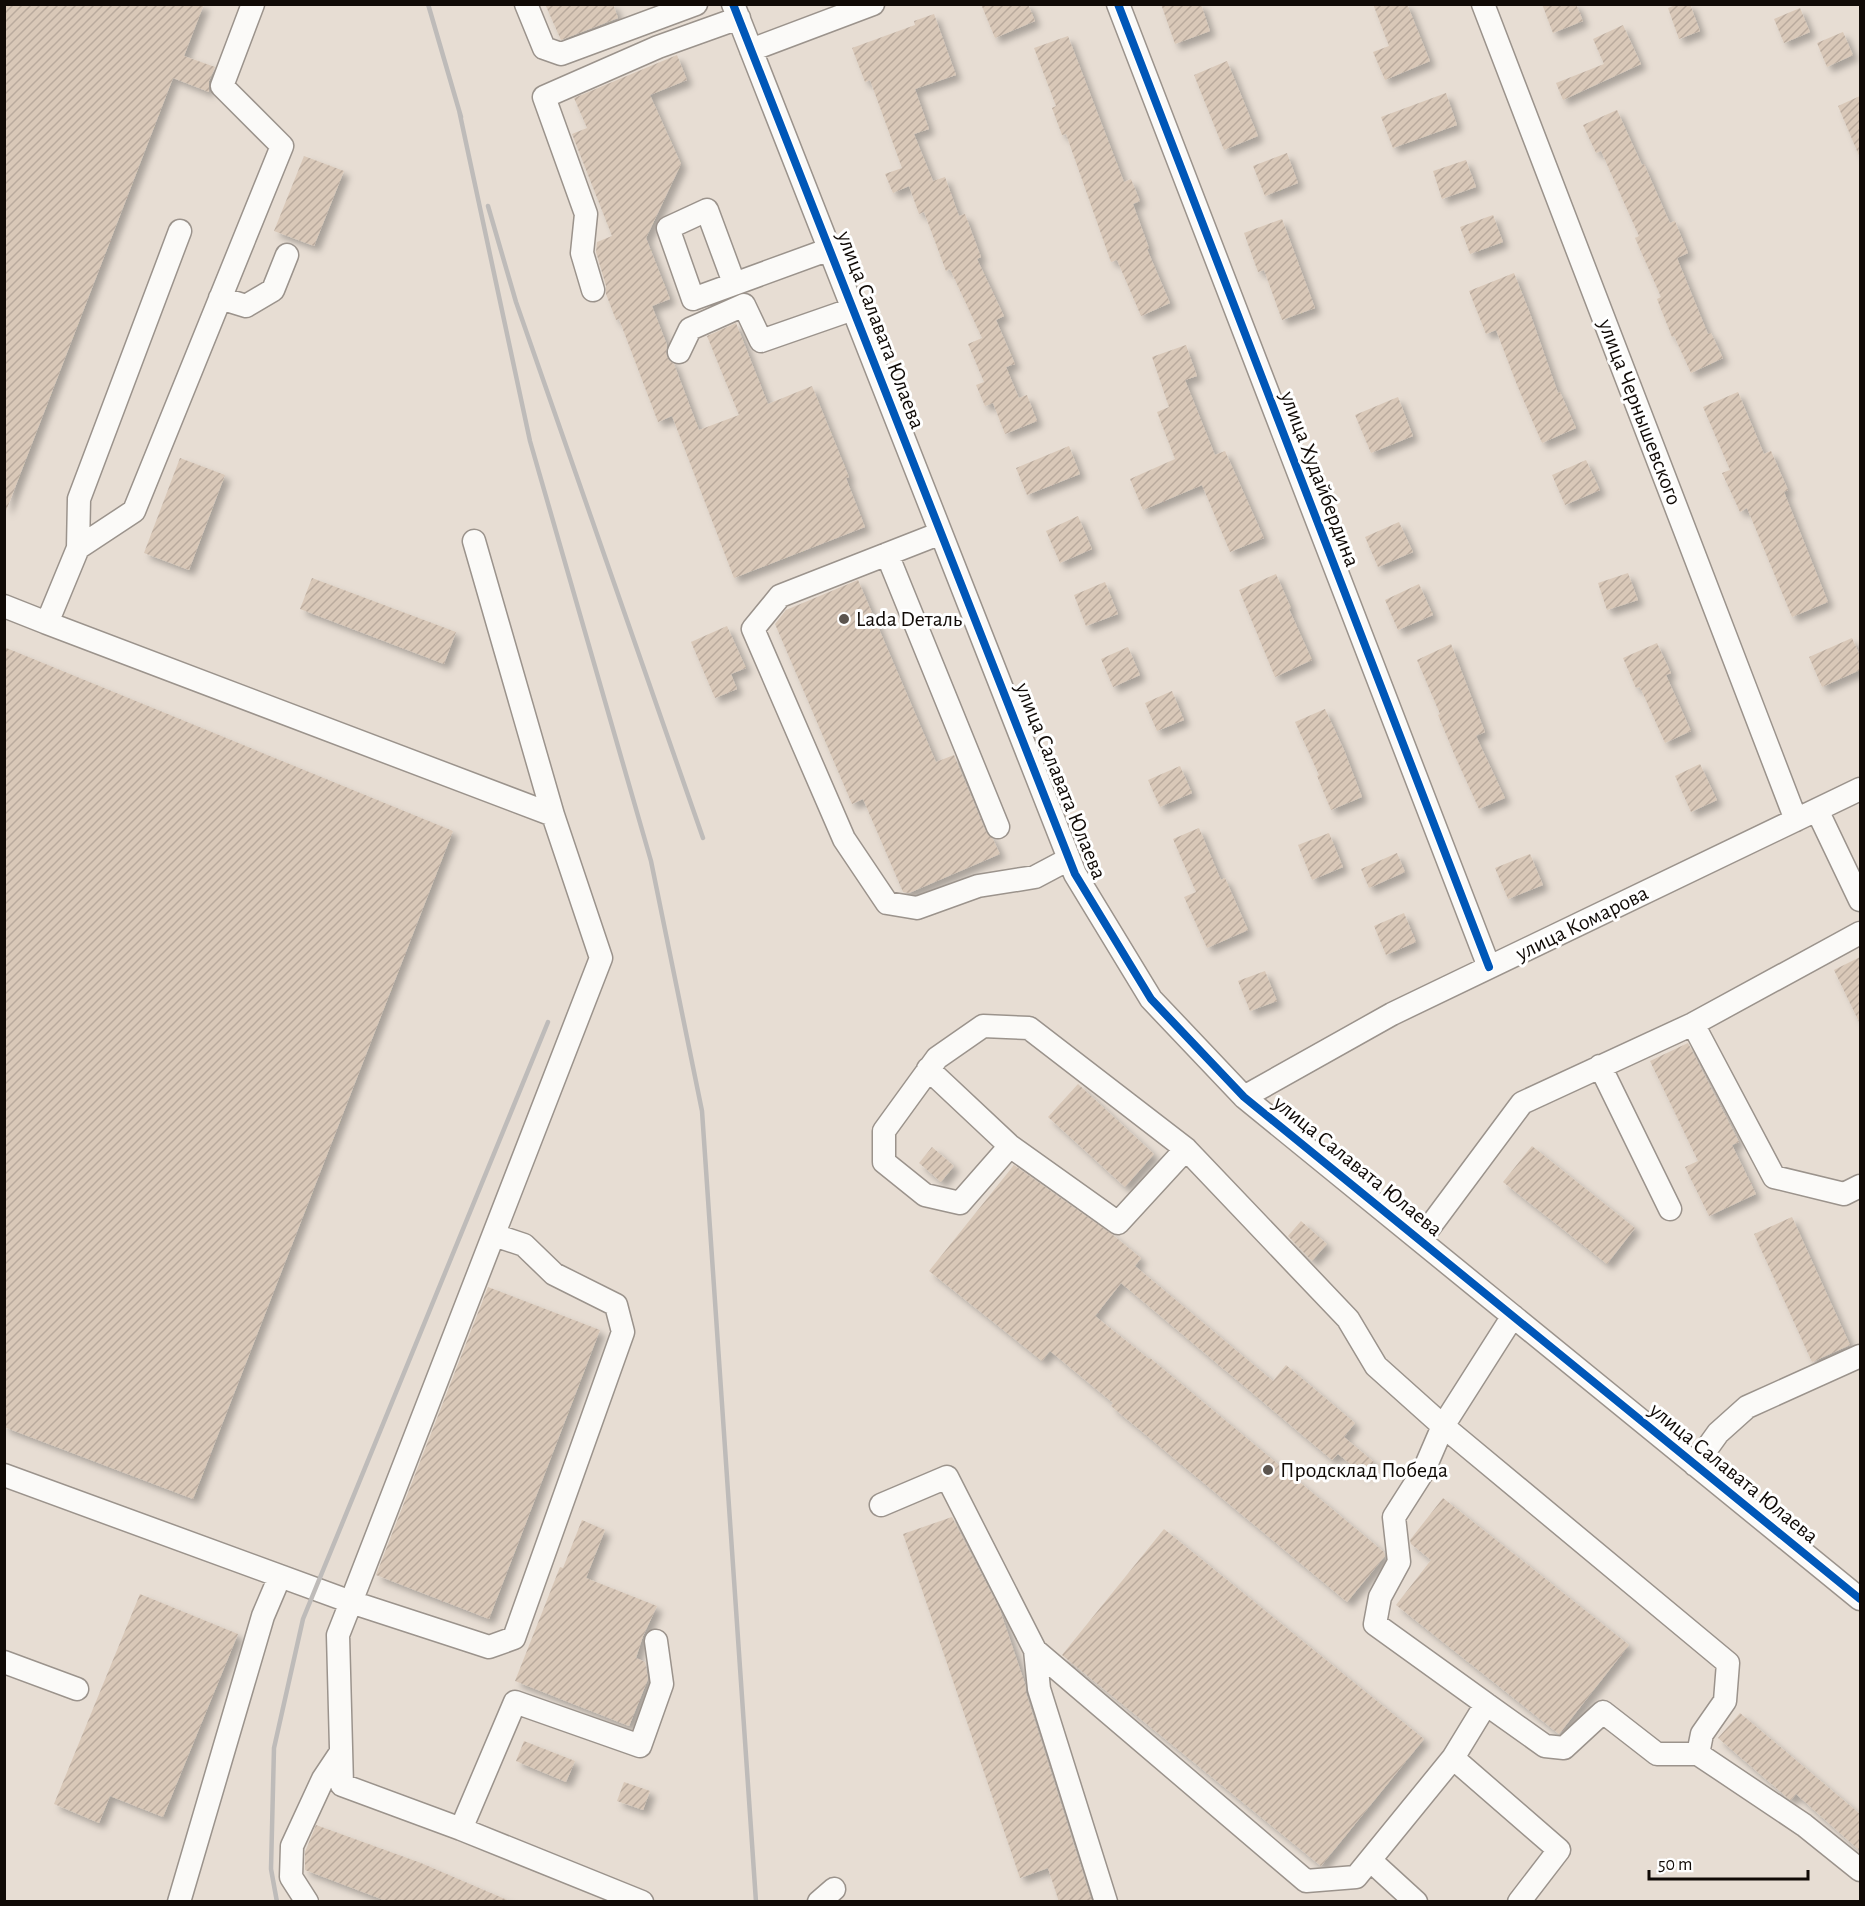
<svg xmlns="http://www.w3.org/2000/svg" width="1865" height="1906" font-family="'Alegreya Sans',sans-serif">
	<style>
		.building { fill: url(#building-hatch); filter: url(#shadow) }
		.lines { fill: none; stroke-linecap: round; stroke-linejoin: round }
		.minor-casing { stroke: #9b938c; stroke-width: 25 }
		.minor { stroke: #fbfaf8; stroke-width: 22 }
		.rail { stroke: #bebbb9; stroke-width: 4.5 }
		.cycleway-casing { stroke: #fff; stroke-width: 11 }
		.cycleway { stroke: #0057b8; stroke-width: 8 }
		.poi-dot { fill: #5b544e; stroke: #fff; stroke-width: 2 }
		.labels { text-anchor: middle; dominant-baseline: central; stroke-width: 6; stroke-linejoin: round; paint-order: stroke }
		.street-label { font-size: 22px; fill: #100a06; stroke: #fff }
		.poi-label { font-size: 22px; fill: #100a06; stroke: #fff; text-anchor: start }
	</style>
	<defs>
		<pattern id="building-hatch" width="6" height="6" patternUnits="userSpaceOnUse" patternTransform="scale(1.5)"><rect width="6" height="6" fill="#d9c8b8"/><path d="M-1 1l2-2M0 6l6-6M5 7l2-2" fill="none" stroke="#b9aa9d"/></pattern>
		<filter id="shadow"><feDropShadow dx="5.5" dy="5.5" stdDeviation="3" flood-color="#0004"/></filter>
	</defs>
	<rect width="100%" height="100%" fill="#e7ddd3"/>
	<path class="building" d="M4 4H204L184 56 215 67 209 81V92L173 78 6 511Z
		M545 4H613L618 18 561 40Z
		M981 4H1028L1035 21 995 38Z
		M1161 4H1201L1210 31 1175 44Z
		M1373 4H1407L1430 61 1385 80 1373 52 1389 46Z
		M1542 4H1576L1583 21 1553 33Z
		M1678 4H1690L1700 31 1679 39 1668 8Z
		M1800 8 1810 32 1784 43 1774 19Z
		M934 14 956 75 915 89 929 129 914 134 933 181 945 177 959 216 965 214 981 257 977 259 1004 316 996 320 1015 364 1006 367 1019 398 1027 395 1037 421 1005 434 993 403 985 406 976 385 984 382 968 344 982 338 950 269 946 271 924 212 919 214 909 186 893 193 885 174 902 168 870 80 865 82 852 48 915 25 914 21Z
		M1623 25 1641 64 1563 100 1556 83 1604 64 1593 39Z
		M1843 32 1853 55 1827 67 1817 43Z
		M1068 36 1124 182 1131 179 1140 201 1133 204 1149 248 1147 249 1170 303 1141 316 1117 260 1111 262 1066 134 1062 135 1052 108 1056 106 1034 48Z
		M677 55 687 80 650 95 681 164 646 238 670 299 652 306 667 345 666 352 668 359 674 364 699 430 739 415 707 336 736 323 768 404 812 386 849 477 846 478 865 527 734 578 672 416 658 422 619 319 616 320 606 294V286L596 252 597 242 612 236 572 134 587 128 574 98Z
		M1227 61 1258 136 1224 150 1194 75Z
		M1446 93 1457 125 1393 148 1381 117Z
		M1860 96V158L1838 106Z
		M1617 110 1642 165 1644 164 1670 223 1675 221 1688 253 1677 258 1708 334 1711 333 1723 358 1691 373 1674 336 1672 337 1657 299 1661 297 1635 238 1639 236 1601 151 1596 153 1583 125Z
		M1287 153 1298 183 1265 196 1253 166Z
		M304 156 344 171 314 246 274 231Z
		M1466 160 1476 187 1442 199 1433 171Z
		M1493 215 1503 242 1470 254 1460 227Z
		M1282 219 1315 308 1282 320 1264 270 1258 272 1244 233Z
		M1514 273 1531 316 1558 393 1560 392 1576 428 1542 443 1517 385 1496 330 1486 334 1469 291Z
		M1186 345 1197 376 1185 380 1215 455 1225 451 1264 538 1230 552 1202 485 1143 510 1130 479 1175 459 1157 412 1169 407 1152 357Z
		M1738 392 1764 454 1771 451 1788 490 1784 492 1828 602 1792 617 1747 508 1740 512 1722 473 1730 470 1703 407Z
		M1398 397 1413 436 1371 453 1355 415Z
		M1069 446 1080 474 1027 495 1016 468Z
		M180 458 225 475 189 570 144 553Z
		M1586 460 1600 490 1565 505 1552 475Z
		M1078 516 1092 549 1060 563 1046 531Z
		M1399 522 1413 552 1378 567 1365 537Z
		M1628 573 1638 600 1607 610 1598 583Z
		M1276 574 1291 608 1289 609 1312 660 1275 677 1239 590Z
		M312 578 456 632 444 664 300 609Z
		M858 580 936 762 954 755 986 832 993 839 1000 854 909 893 903 892 863 799 852 804 775 624 786 610Z
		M1105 582 1118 614 1086 626 1074 595Z
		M1419 584 1433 615 1398 630 1385 600Z
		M727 626 746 668 731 674 737 689 715 698 691 642Z
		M1852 638 1860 656V670L1822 687 1809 657Z
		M1657 643 1671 673 1666 675 1691 731 1665 743 1640 687 1636 688 1623 658Z
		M1451 644 1485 732 1476 736 1505 798 1479 809 1455 756 1438 715 1440 714 1417 660Z
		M4 647 453 831 193 1499 4 1427Z
		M1128 647 1140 675 1113 687 1101 659Z
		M1172 691 1184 720 1157 731 1145 703Z
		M1325 709 1344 750 1362 797 1331 810 1317 776 1319 775 1295 722Z
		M1700 764 1717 800 1691 812 1675 776Z
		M1180 766 1192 793 1160 807 1148 780Z
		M1199 828 1221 880 1225 878 1248 930 1207 948 1184 897 1196 892 1173 839Z
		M1329 833 1343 867 1312 880 1298 845Z
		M1397 853 1405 872 1369 888 1361 869Z
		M1530 854 1543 885 1508 899 1495 868Z
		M1404 913 1416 942 1386 955 1374 926Z
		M1860 957V1024L1834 970Z
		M1265 971 1277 1001 1250 1011 1238 981Z
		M1688 1043 1739 1142 1732 1145 1756 1194 1709 1216 1685 1167 1698 1161 1650 1061Z
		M1078 1084 1154 1154 1125 1187 1048 1117Z
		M1532 1146 1635 1228 1607 1264 1503 1182Z
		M932 1147 954 1166 941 1182 919 1163Z
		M1014 1165 1113 1235 1141 1258 1135 1266 1273 1381 1286 1365 1355 1423 1344 1437 1374 1462 1364 1475 1338 1454 1332 1460 1121 1283 1095 1316 1149 1359 1150 1358 1384 1552 1385 1556 1347 1602 1111 1406 1113 1403 1050 1351 1042 1361 929 1271Z
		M1792 1217 1850 1345 1812 1362 1754 1234Z
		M1301 1221 1327 1244 1312 1261 1288 1236Z
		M488 1287 600 1330 489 1619 376 1575Z
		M1443 1498 1629 1645 1559 1734 1396 1605 1431 1560 1411 1544 1410 1540Z
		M952 1517 1000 1610 1025 1684 1026 1693 1092 1902H1059L1048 1868 1020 1878 903 1534Z
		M582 1520 605 1530 586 1578 657 1606 643 1636 636 1658 645 1662 648 1679 629 1726 515 1681 560 1567 563 1568Z
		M1164 1529 1424 1739 1321 1866 1062 1655Z
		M140 1594 238 1634 163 1817 110 1796 99 1823 54 1804Z
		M1740 1713 1860 1814V1851L1796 1794 1791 1800 1789 1799 1718 1738Z
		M524 1741 575 1761 566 1782 516 1761Z
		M624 1782 650 1791 643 1810 617 1801Z
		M316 1825 421 1863 512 1902H389L305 1870V1852Z"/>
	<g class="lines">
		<defs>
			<path id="minor" d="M526 4 544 48 561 54 696 4
				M733 4 1075 874 1151 999 1244 1097 1860 1599
				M1118 4 1489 967
				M1483 4 1796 820
				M751 50 873 4
				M734 283 707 210 668 228 693 299 830 249
				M593 290 582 253 586 214 544 97 658 47 739 18
				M220 298 246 306 273 290 287 255
				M679 352 690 329 744 305 761 341 853 309
				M941 533 780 596 753 629 844 839 887 903 917 908 978 886 1035 877 1069 859
				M78 548 134 511 282 146 222 86 253 4
				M887 554 998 827
				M4 606 47 623 78 548 79 499 180 231
				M47 623 553 815 474 541
				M1817 810 1860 900
				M1693 1024 1774 1177 1844 1194 1860 1186
				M1600 1066 1670 1209
				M928 1069 1010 1146 960 1203 925 1195 884 1162V1131L937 1058 983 1026 1029 1028 1186 1149 1348 1319 1376 1366 1443 1426 1728 1663 1725 1701 1702 1734 1698 1754 1804 1825 1860 1870
				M1244 1097 1392 1014 1860 789
				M1010 1146 1118 1223 1186 1149
				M494 1235 524 1245 554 1274 616 1305 623 1332 514 1638 489 1647 351 1602 601 958 553 815
				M1420 1240 1522 1103 1693 1024 1860 933
				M1695 1465 1718 1433 1747 1407 1860 1356
				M4 1475 351 1602 338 1635 342 1785 461 1829 515 1702 640 1746 662 1684 656 1641
				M881 1505 947 1477 1035 1650 1306 1881 1356 1877 1453 1758 1486 1704 1375 1624 1380 1597 1399 1562 1394 1517 1424 1470 1443 1426 1513 1316
				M1035 1650 1039 1689 1106 1902
				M4 1662 77 1689
				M1486 1704 1545 1746 1564 1748 1603 1712 1657 1754H1698
				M1453 1758 1559 1850 1519 1902
				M461 1829 642 1902
				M1370 1860 1416 1902
				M179 1902 263 1616 280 1576
				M307 1902 291 1877 292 1846 323 1779 341 1752
				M819 1902 834 1889"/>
		</defs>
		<use href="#minor" class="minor-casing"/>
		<use href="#minor" class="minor"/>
		<path class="rail" d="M428 4 461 117
			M459 110 530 441 651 861 702 1111 756 1902
			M488 206 516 302 703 838
			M277 1902 271 1869 274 1748 303 1619 548 1022"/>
		<defs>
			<path id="cycleway" d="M733 4 1075 874 1151 999 1244 1097 1860 1599
				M1118 4 1489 967"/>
		</defs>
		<use href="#cycleway" class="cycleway-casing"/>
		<use href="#cycleway" class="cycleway"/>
	</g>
	<g class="poi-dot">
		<circle cx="844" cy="619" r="6"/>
		<circle cx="1268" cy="1470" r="6"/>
	</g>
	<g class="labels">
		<g class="street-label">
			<text transform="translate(881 330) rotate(69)">улица Салавата Юлаева</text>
			<text transform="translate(1640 412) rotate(69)">улица Чернышевского</text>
			<text transform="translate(1320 479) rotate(69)">улица Худайбердина</text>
			<text transform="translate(1061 781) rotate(68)">улица Салавата Юлаева</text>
			<text transform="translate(1582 923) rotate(-26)">улица Комарова</text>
			<text transform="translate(1358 1166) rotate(39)">улица Салавата Юлаева</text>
			<text transform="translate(1734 1473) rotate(39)">улица Салавата Юлаева</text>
		</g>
		<g class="poi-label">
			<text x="856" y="619">Lada Dеталь</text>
			<text x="1280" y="1470">Продсклад Победа</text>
		</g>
	</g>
	<rect width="1865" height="1906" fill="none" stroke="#100a06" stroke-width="12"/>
	<path d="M1649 1870v9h159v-9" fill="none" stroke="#100a06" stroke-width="3"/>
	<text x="1658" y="1870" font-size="18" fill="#100a06" stroke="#ffffff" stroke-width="4.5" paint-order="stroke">50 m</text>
</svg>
